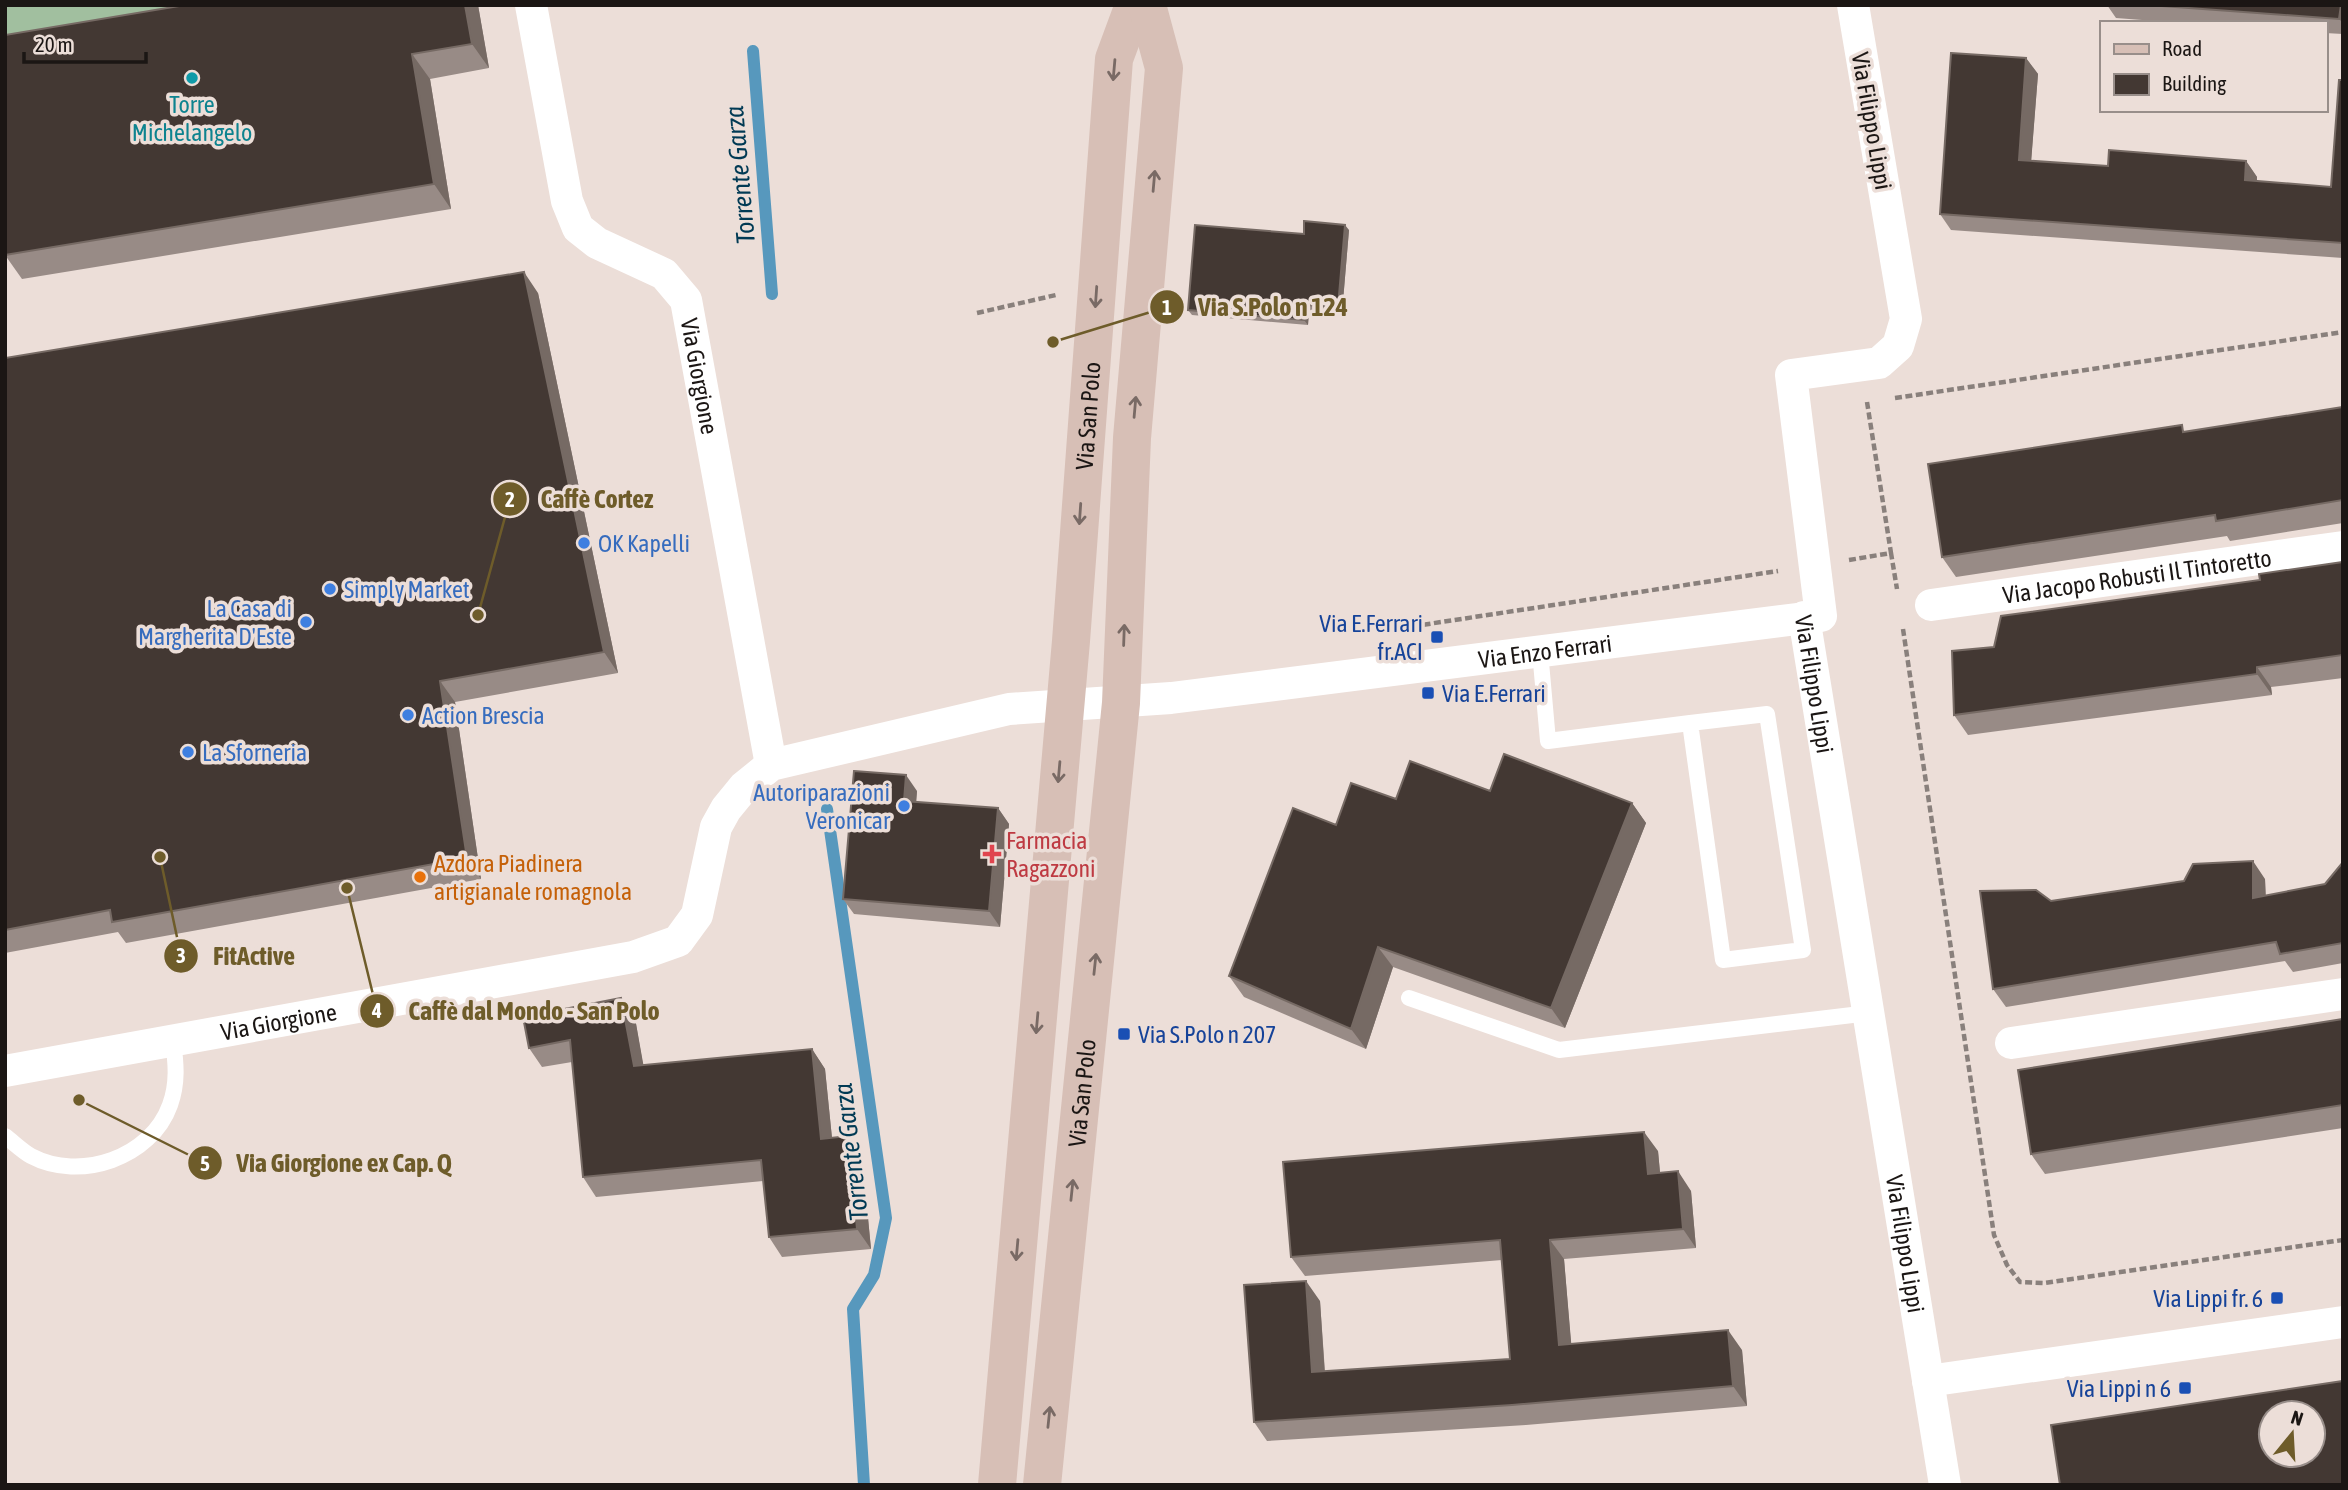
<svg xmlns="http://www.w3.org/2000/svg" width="2348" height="1490" font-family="'Asap Condensed',sans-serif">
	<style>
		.green { fill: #a1bf9f }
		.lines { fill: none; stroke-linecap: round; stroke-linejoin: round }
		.stream { stroke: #5798bd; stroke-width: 12 }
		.path { stroke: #89807c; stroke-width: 4.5; stroke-dasharray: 7 3.5; stroke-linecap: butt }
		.lane { stroke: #fff; stroke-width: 16 }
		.street { stroke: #fff; stroke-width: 32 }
		.secondary { stroke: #d7bfb6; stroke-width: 38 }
		.wall { fill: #988b86 }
		.shaded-wall { fill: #766a64 }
		.building { fill: #433833; stroke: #766a64; stroke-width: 2; fill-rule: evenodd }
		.oneway { stroke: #796a65 }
		.culture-dot { fill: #0f9aa8; stroke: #ecded8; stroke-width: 2.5 }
		.shop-dot { fill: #3f7fe0; stroke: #ecded8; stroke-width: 2.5 }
		.transit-dot { fill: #1a4fb4; stroke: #ecded8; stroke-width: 2.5 }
		.health-dot { fill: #e0444e; stroke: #ecded8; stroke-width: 2.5 }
		.food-dot { fill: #e8710a; stroke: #ecded8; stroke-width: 2.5 }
		.labels { text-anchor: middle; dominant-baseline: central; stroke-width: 7; stroke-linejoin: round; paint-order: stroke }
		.culture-label { font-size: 24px; fill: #0d838f; stroke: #ecded8 }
		.street-label { font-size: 24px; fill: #1b1614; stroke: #ecded8 }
		.shop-label { font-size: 24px; fill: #366cbe; stroke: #ecded8; text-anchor: start }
		.transit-label { font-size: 24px; fill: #164399; stroke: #ecded8; text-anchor: end }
		.health-label { font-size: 24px; fill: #be3a42; stroke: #ecded8; text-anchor: start }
		.food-label { font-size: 24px; fill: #c56008; stroke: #ecded8; text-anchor: start }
		.water-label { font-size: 26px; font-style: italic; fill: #013a54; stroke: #ecded8 }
		.leader { fill: none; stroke: #6e5c2a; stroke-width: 2.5 }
		.callout-dot { fill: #6e5c2a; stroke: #ecded8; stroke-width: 2.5 }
		.mark-label { font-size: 21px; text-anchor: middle; font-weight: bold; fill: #fff }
		.callout-label { font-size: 26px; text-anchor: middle; font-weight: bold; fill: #6e5c2a; stroke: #ecded8; stroke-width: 7; stroke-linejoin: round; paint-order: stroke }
	</style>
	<rect width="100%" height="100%" fill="#ecded8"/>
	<path class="green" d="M5 5H229L5 49Z"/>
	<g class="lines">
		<path class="stream" d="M753 51 772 294
			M827 809 886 1218 874 1275 853 1309 864 1485"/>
		<path class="path" d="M977 313 1056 295
			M1895 398 2343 332
			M1867 402 1891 553
			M1849 560 1891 553 1897 589
			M1903 629 1994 1235 2007 1265 2020 1282 2044 1283 2343 1240
			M1382 631 1778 571"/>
		<path class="lane" d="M1540 651 1548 741 1690 723 1723 960 1803 950 1767 714 1690 723
			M1409 998 1559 1050 1869 1013
			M5 1136C13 1142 22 1151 31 1156 80 1182 151 1158 170 1105 178 1083 176 1063 173 1041"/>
		<g class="street">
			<path id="s1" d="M531 5 567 201 578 228 597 243 664 274 686 300 771 765"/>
			<path id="s2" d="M1931 605 2343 547"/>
			<path id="s3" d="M1804 617 1945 1485"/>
			<path d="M2011 1043 2343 994"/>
			<path id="s4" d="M5 1071 633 957 678 941 697 915 716 827 726 809 744 787 771 765 1009 709 1171 698 1821 616 1791 375 1879 363 1898 346 1906 319 1853 5"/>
			<path d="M1928 1381 2343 1322"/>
		</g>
		<g class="secondary">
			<path id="s5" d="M997 1485 1071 641 1114 59 1134 5"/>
			<path id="s6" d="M1042 1485 1121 703 1132 438 1164 68 1147 5"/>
		</g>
	</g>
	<path class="wall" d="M478 5 489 68 430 79 451 209 22 279 5 255V35Z
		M2107 5H2343V34L2325 33V23H2181L2116 18Z
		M2026 58 2038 74 2031 161 2108 166 2246 161 2257 177V181L2331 187 2343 80V258L1951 230 1940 214Z
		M1349 230 1342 313 1309 311 1308 325 1192 315 1188 310 1304 234Z
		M538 293 618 673 455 702 481 879 126 943 118 932 5 953V358Z
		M2343 407V523L2230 541 2227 536 1956 577 1942 557 2187 432Z
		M2343 562V678L2271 687 2272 695 1968 735 1954 715 1994 647Z
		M917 791 916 802 998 808 1009 824 1000 927 854 914 843 899Z
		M1490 791 1632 803 1646 823 1565 1028 1393 967 1366 1049 1244 997 1229 976 1336 825 1396 799Z
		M2343 862V963L2293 972 2285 961 2006 1007 1993 989 2051 901 2265 879 2266 896 2325 884Z
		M621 998 635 1018 643 1065 812 1049 825 1069 832 1138 862 1156 871 1249 782 1257 769 1237 763 1181 596 1197 583 1177 572 1062 542 1067 529 1048Z
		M2343 1019V1128L2045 1174 2031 1154Z
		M1658 1151 1660 1173 1691 1191 1696 1248 1564 1259 1571 1344 1742 1350 1747 1406 1526 1425 1267 1441 1254 1422 1320 1301 1325 1372 1510 1359 1502 1260 1305 1276 1291 1257Z"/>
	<path class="shaded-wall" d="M465 5H478L489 68 472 44Z
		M2341 5H2343V23L2339 19Z
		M412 54 430 79 451 209 434 184Z
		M2026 58 2038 74 2030 176 2019 160Z
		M2246 161 2257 177 2256 196 2245 180Z
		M1345 225 1349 230 1342 313 1338 307Z
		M524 272 538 293 618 673 604 652Z
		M1305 305 1309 311 1308 325 1304 320Z
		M2257 667 2271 687 2272 695 2257 674Z
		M440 681 455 702 481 879 467 858Z
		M906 775 917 791 915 817 904 801Z
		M1632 803 1646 823 1565 1028 1551 1008Z
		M998 808 1009 824 1000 927 989 911Z
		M2253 861 2265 879 2266 917 2253 898Z
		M1378 947 1393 967 1366 1049 1351 1029Z
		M621 998 635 1018 647 1085 634 1066Z
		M812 1049 825 1069 834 1158 821 1139Z
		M1644 1132 1658 1151 1662 1193 1648 1174Z
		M848 1136 862 1156 871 1249 857 1229Z
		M1678 1171 1691 1191 1696 1248 1683 1229Z
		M1550 1240 1564 1259 1573 1364 1559 1345Z
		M1306 1281 1320 1301 1326 1392 1312 1372Z
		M1728 1330 1742 1350 1747 1406 1733 1386Z"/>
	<path class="building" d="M185 5H465L472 44 412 54 434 184 5 255V35Z
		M2148 5H2341L2339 19Z
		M1951 53 2026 58 2019 160 2108 166 2109 150 2246 161 2245 180 2331 187 2339 80H2343V243L1940 214Z
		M1304 221 1345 225 1338 307 1305 305 1304 320 1188 310 1195 225 1304 234Z
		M524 272 604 652 440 681 467 858 112 922 110 910 5 930V358Z
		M2343 407V500L2216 521 2215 515 1942 557 1928 464 2182 425 2183 432Z
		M2343 562V655L2257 667V674L1954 715 1952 651 1994 647 2001 616 2260 580 2259 574Z
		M1504 754 1632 803 1551 1008 1378 947 1351 1029 1229 976 1293 808 1336 825 1351 783 1396 799 1410 761 1490 791Z
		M854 771 906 775 904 801 998 808 989 911 843 899Z
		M2253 861V898L2325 884 2343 862V943L2280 954 2276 942 1993 989 1980 891 2036 890 2051 901 2184 881 2193 864Z
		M621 998 634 1066 812 1049 821 1139 848 1136 857 1229 769 1237 761 1160 583 1177 570 1040 529 1048 523 1017Z
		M2343 1019V1105L2031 1154 2018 1070Z
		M1644 1132 1648 1174 1678 1171 1683 1229 1550 1240 1559 1345 1728 1330 1733 1386 1512 1405 1254 1422 1244 1285 1306 1281 1312 1372 1510 1359 1500 1240 1291 1257 1283 1162Z
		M2343 1381V1485H2060L2051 1425ZM2271 1413H2313V1455H2271Z"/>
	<defs><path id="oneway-shaft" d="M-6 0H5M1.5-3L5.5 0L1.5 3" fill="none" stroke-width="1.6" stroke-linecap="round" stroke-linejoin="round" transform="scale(1.75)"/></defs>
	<g class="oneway">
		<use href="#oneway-shaft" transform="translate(1114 70) rotate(95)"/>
		<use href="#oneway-shaft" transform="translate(1154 181) rotate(-85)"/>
		<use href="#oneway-shaft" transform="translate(1096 297) rotate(94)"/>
		<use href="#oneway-shaft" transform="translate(1135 407) rotate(-85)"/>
		<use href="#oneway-shaft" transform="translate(1080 514) rotate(94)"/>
		<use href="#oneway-shaft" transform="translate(1124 635) rotate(-88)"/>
		<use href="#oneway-shaft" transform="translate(1059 772) rotate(95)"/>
		<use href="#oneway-shaft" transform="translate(1095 964) rotate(-84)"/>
		<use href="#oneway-shaft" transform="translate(1037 1023) rotate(95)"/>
		<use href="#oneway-shaft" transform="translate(1072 1190) rotate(-84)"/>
		<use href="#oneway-shaft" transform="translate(1017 1250) rotate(95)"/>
		<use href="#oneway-shaft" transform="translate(1049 1417) rotate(-84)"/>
	</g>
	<circle class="culture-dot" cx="192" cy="78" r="7"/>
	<g class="shop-dot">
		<circle cx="584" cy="543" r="7"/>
		<circle cx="330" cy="589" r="7"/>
		<circle cx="306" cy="622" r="7"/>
		<circle cx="408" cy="715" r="7"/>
		<circle cx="188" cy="752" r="7"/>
		<circle cx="904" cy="806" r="7"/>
	</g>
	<g class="transit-dot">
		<rect x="1430" y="630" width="14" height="14" rx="3.5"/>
		<rect x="1421" y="686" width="14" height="14" rx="3.5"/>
		<rect x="1117" y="1027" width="14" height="14" rx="3.5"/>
		<rect x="2270" y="1291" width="14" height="14" rx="3.5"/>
		<rect x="2178" y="1381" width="14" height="14" rx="3.5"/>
	</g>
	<path class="health-dot" d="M988.5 843.5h7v7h7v7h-7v7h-7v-7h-7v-7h7z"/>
	<circle class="food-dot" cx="420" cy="877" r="7"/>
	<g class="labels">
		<g class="culture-label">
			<text x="192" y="104">Torre<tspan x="192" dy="28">Michelangelo</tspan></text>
		</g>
		<g class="street-label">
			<text transform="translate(1872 121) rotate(80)">Via Filippo Lippi</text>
			<text stroke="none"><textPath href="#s1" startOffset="438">Via Giorgione</textPath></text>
			<text stroke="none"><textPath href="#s5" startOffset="1073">Via San Polo</textPath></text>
			<text stroke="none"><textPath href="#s2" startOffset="208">Via Jacopo Robusti Il Tintoretto</textPath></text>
			<text stroke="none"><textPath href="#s4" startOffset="1676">Via Enzo Ferrari</textPath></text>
			<text stroke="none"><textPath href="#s3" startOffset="68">Via Filippo Lippi</textPath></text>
			<text stroke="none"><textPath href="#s4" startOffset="278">Via Giorgione</textPath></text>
			<text stroke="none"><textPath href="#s6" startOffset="394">Via San Polo</textPath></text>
			<text stroke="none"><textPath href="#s3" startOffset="635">Via Filippo Lippi</textPath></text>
		</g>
		<g class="shop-label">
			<text x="598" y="543">OK Kapelli</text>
			<text x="344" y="589">Simply Market</text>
			<text x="292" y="608" text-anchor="end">La Casa di<tspan x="292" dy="28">Margherita D'Este</tspan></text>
			<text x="422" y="715">Action Brescia</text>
			<text x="202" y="752">La Sforneria</text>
			<text x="890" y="792" text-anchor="end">Autoriparazioni<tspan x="890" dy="28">Veronicar</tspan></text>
		</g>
		<g class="transit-label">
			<text x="1423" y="623">Via E.Ferrari<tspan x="1423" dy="28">fr.ACI</tspan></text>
			<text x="1442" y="693" text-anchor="start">Via E.Ferrari</text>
			<text x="1138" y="1034" text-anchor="start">Via S.Polo n 207</text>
			<text x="2263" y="1298">Via Lippi fr. 6</text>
			<text x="2171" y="1388">Via Lippi n 6</text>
		</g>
		<g class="health-label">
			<text x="1006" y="840">Farmacia<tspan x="1006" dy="28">Ragazzoni</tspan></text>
		</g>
		<g class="food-label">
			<text x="434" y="863">Azdora Piadinera<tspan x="434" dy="28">artigianale romagnola</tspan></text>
		</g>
		<g class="water-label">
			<text transform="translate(740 175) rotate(-95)">Torrente Garza</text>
			<text transform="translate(851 1152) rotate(-97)">Torrente Garza</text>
		</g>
	</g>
	<path class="leader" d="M1053 342L1167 307M478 615L510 499M160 857L181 956M347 888L377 1011M79 1100L205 1163"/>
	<g class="callout-dot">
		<circle cx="1053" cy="342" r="7"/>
		<circle cx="478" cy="615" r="7"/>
		<circle cx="160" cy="857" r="7"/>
		<circle cx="347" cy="888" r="7"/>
		<circle cx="79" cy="1100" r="7"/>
		<circle cx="1167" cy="307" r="18"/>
		<circle cx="510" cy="499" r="18"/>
		<circle cx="181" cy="956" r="18"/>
		<circle cx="377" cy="1011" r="18"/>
		<circle cx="205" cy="1163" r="18"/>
	</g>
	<g class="mark-label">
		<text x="1167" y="315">1</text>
		<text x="510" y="507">2</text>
		<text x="181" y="963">3</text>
		<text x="377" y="1018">4</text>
		<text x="205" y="1171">5</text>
	</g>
	<g class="callout-label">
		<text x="1273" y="316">Via S.Polo n 124</text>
		<text x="597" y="508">Caffè Cortez</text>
		<text x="254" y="965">FitActive</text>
		<text x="534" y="1020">Caffè dal Mondo - San Polo</text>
		<text x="344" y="1172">Via Giorgione ex Cap. Q</text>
	</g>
	<rect width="2348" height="1490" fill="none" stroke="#1b1614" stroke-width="14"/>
	<rect x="2100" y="21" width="228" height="91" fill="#ecded8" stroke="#988e8a" stroke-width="2"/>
	<rect x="2114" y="44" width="35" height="10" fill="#d7bfb6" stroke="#988e8a" stroke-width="2"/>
	<text x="2162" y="56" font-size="21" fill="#1b1614">Road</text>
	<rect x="2114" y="74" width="35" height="21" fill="#433833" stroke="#988e8a" stroke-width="2"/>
	<text x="2162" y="91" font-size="21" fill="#1b1614">Building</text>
	<g transform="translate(2292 1434) rotate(18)"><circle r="33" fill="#ecded8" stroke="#988e8a" stroke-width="2"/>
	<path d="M0-5L12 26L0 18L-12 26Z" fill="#6e5c2a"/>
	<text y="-10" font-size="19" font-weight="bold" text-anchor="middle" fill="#1b1614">N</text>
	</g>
	<path d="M24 52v10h122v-10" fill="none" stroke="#1b1614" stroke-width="3.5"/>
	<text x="35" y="52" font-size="21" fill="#1b1614" stroke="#ecded8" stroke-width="5" paint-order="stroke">20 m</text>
</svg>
